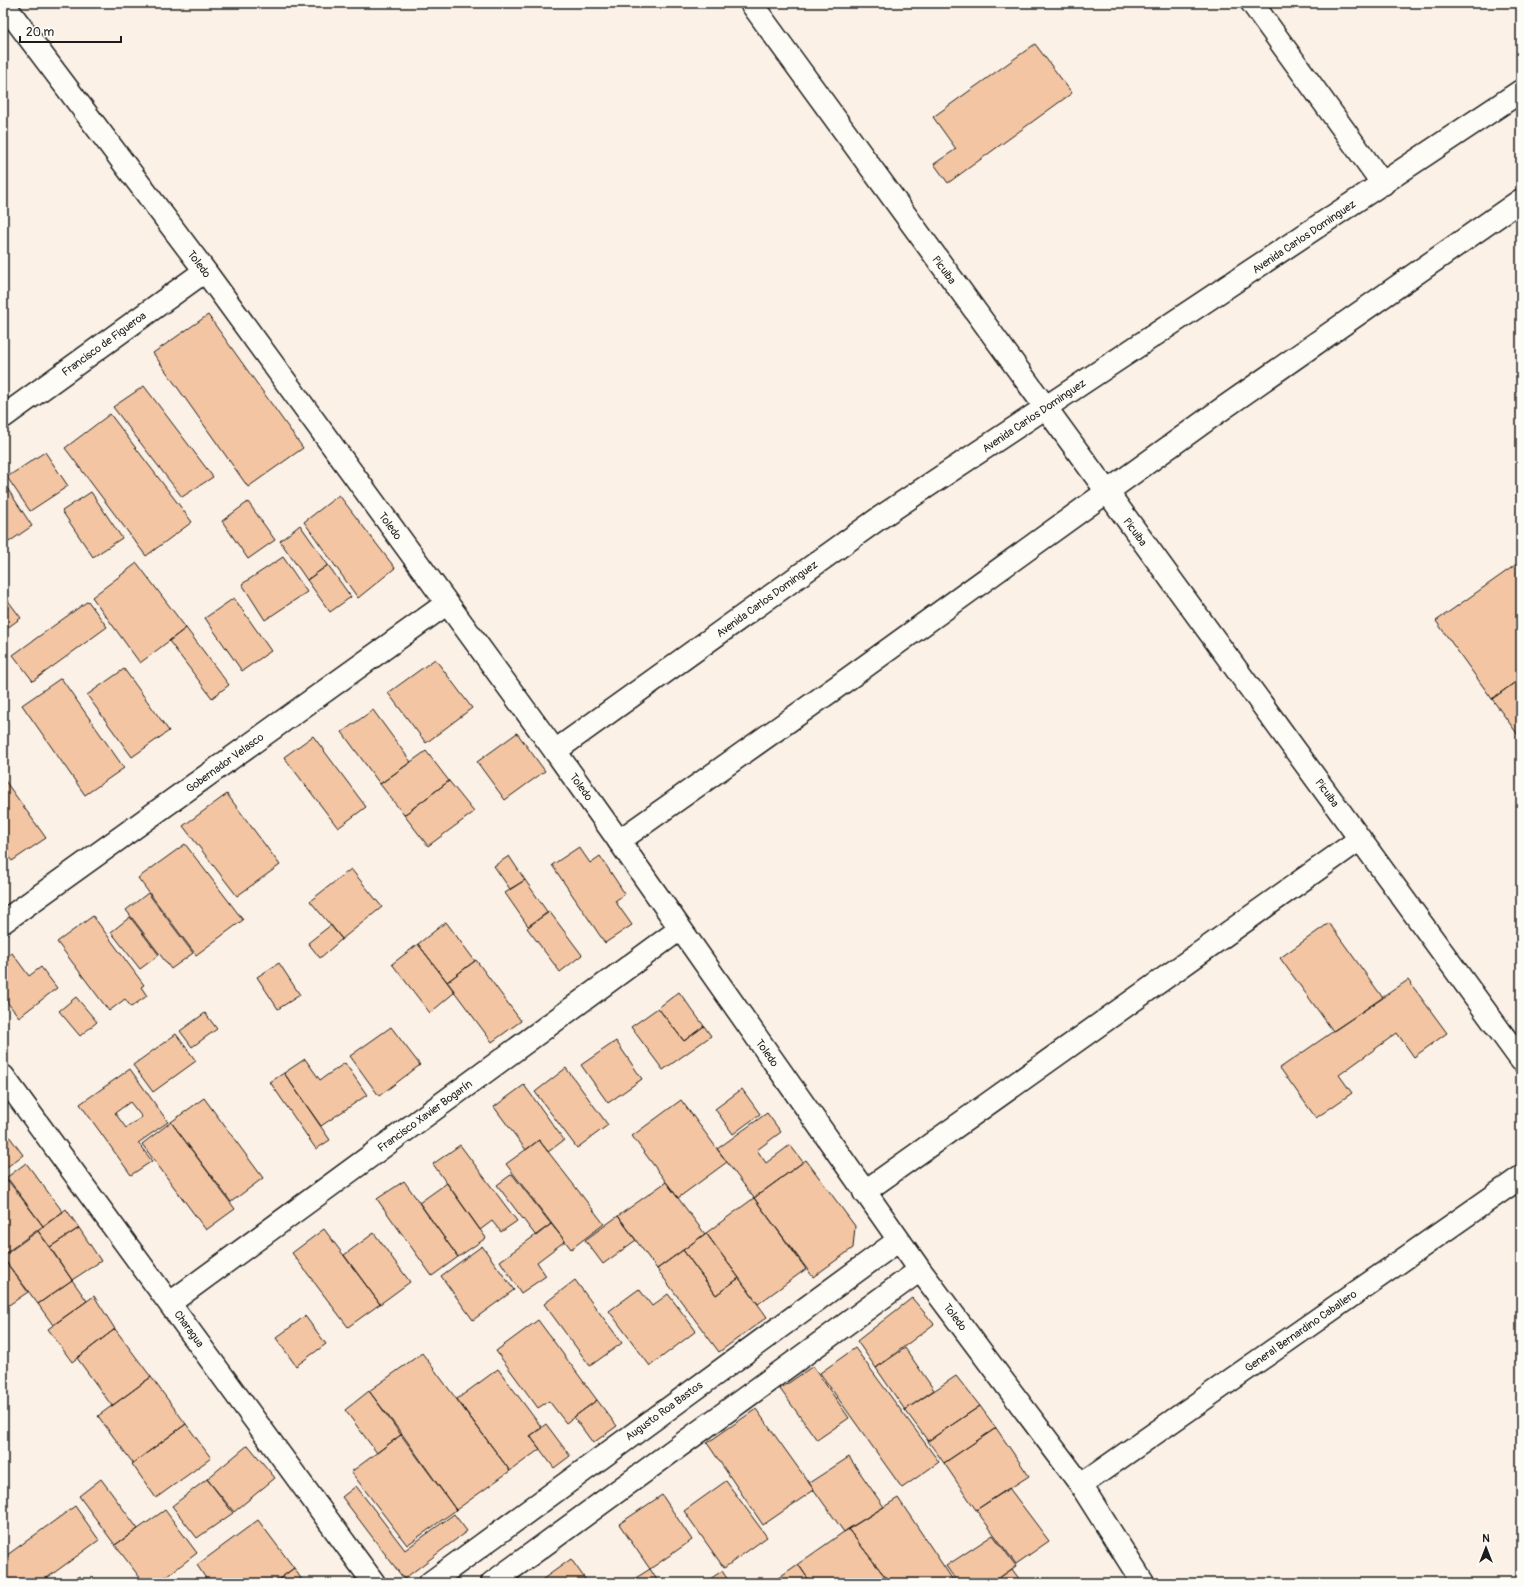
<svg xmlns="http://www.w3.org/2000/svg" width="1524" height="1586" font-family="Pangolin,sans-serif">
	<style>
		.building { fill: #f3c5a2; stroke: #1c1c1c; fill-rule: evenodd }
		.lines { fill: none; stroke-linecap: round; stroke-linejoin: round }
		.street-casing { stroke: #1c1c1c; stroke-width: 25 }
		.secondary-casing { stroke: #1c1c1c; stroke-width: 25 }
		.street { stroke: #fdfcf7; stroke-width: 22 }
		.secondary { stroke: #fdfcf7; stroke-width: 22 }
		.labels { text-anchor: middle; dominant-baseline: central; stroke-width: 3; stroke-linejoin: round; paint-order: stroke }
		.street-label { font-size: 11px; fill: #1c1c1c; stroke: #fdfcf7 }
	</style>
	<rect width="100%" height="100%" fill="#fbf1e6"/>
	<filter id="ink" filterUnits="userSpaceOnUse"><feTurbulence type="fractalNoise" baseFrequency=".025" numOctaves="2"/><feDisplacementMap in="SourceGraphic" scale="8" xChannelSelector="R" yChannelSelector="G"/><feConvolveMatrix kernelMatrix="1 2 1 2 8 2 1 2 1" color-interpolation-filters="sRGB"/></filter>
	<g filter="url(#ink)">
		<path class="building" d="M1035 44 1072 93 948 183 934 164 956 149 933 117Z
			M208 315 303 448 248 487 153 353Z
			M144 386 213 477 182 497 113 407Z
			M110 414 192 522 146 556 65 448Z
			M45 452 68 486 30 511 7 477Z
			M7 488 32 526 3 546V491Z
			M91 492 122 538 93 557 62 511Z
			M339 495 395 568 358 598 304 522Z
			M248 502 275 540 248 559 222 521Z
			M300 525 328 565 307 580 280 541Z
			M283 557 307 592 265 620 242 584Z
			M1521 561V678L1492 699 1436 621Z
			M137 563 186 628 140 663 92 597Z
			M328 565 351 597 330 612 307 580Z
			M3 594 21 618 3 631Z
			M234 598 271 651 242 671 205 618Z
			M88 601 107 627 33 681 13 655Z
			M186 628 229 685 212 698 169 641Z
			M435 659 472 708 426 743 388 693Z
			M124 669 169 731 132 757 87 695Z
			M61 678 124 768 85 795 22 705Z
			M1521 678V739L1492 699Z
			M373 710 411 762 380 784 342 732Z
			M517 733 545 771 505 800 477 762Z
			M313 736 366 807 338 828 284 757Z
			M426 751 449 781 404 815 380 784Z
			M3 778 46 838 12 861 3 849Z
			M449 781 474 812 428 846 404 815Z
			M227 794 280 865 237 896 183 826Z
			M185 844 243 920 196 955 138 878Z
			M579 847 590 863 600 856 625 894 615 901 632 925 605 943 552 865Z
			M509 856 525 880 510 889 494 866Z
			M351 869 382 907 342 939 310 901Z
			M525 880 548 913 528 926 505 893Z
			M148 893 193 953 171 969 126 910Z
			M549 911 582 955 560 972 527 928Z
			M93 916 144 985 141 987 147 996 131 1007 125 999 109 1011 57 942Z
			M130 917 159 955 140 969 111 932Z
			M446 922 475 961 447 982 418 944Z
			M1329 923 1383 998 1333 1031 1280 958Z
			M331 925 342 939 320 958 308 943Z
			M418 944 455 992 430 1013 392 964Z
			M12 953 29 976 41 967 57 988 19 1017 3 997V959Z
			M476 960 521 1021 492 1042 447 982Z
			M279 963 300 995 278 1009 257 977Z
			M1408 980 1447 1033 1414 1057 1397 1033 1339 1075 1352 1093 1316 1118 1280 1068Z
			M679 992 704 1026 684 1041 658 1008Z
			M76 997 97 1022 80 1036 59 1011Z
			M658 1008 684 1041 704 1026 711 1036 663 1070 631 1027Z
			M205 1013 217 1029 192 1047 180 1031Z
			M391 1027 420 1065 379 1096 350 1056Z
			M176 1034 196 1061 153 1092 133 1065Z
			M616 1041 642 1079 608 1103 581 1065Z
			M305 1059 320 1080 345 1063 367 1095 321 1126 284 1073Z
			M566 1068 608 1125 577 1148 535 1092Z
			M130 1069 168 1122 138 1143 152 1161 131 1175 80 1104ZM130 1102 142 1117 126 1128 115 1113Z
			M284 1073 330 1140 316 1149 270 1082Z
			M524 1085 564 1140 548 1152 539 1140 526 1150 494 1107Z
			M742 1089 760 1114 733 1134 715 1109Z
			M204 1098 263 1178 231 1202 171 1122Z
			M681 1100 727 1162 678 1198 632 1136Z
			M767 1113 781 1132 757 1150 766 1163 790 1145 803 1162 754 1198 717 1149Z
			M171 1122 235 1209 206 1230 142 1144Z
			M3 1128 23 1155 3 1170Z
			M539 1140 604 1224 571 1249 506 1164Z
			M460 1145 517 1221 501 1232 492 1221 480 1230 433 1164Z
			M806 1160 855 1226 853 1248 813 1277 754 1198Z
			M26 1163 63 1212 43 1226 6 1178Z
			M512 1174 551 1224 536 1236 497 1185Z
			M9 1180 43 1226 3 1255V1185Z
			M404 1181 458 1257 432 1276 377 1199Z
			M666 1182 705 1234 657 1269 618 1216Z
			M447 1183 486 1238 458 1257 419 1203Z
			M754 1198 806 1269 758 1304 706 1233Z
			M66 1209 79 1228 50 1247 38 1231Z
			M618 1216 636 1240 603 1264 585 1240Z
			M551 1224 565 1241 537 1262 546 1276 521 1293 500 1261Z
			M79 1228 101 1261 72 1280 50 1247Z
			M324 1229 380 1304 348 1327 292 1253Z
			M38 1231 72 1280 38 1304 3 1258V1256Z
			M374 1233 410 1282 380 1304 344 1255Z
			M706 1233 739 1278 716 1295 683 1250Z
			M482 1246 514 1290 473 1320 441 1276Z
			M683 1250 716 1295 739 1278 767 1317 719 1352 657 1269Z
			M3 1258 28 1292 3 1309Z
			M72 1280 87 1301 53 1325 38 1304Z
			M575 1280 622 1343 590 1366 544 1304Z
			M639 1289 652 1306 668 1294 696 1331 650 1366 609 1311Z
			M94 1296 115 1329 72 1362 48 1329Z
			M912 1298 934 1324 876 1368 857 1341Z
			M305 1316 326 1344 296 1366 276 1338Z
			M538 1320 597 1400 566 1423 549 1401 538 1408 496 1351Z
			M115 1329 151 1377 112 1406 77 1358Z
			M855 1348 939 1462 902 1488 820 1373Z
			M905 1348 934 1390 905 1410 876 1368Z
			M422 1353 510 1471 456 1510 369 1391Z
			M813 1366 849 1418 817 1440 780 1389Z
			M498 1369 542 1428 530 1436 540 1449 510 1471 457 1399Z
			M956 1376 980 1406 928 1441 905 1410Z
			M151 1377 186 1424 133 1463 98 1416Z
			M369 1391 402 1434 377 1453 345 1410Z
			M597 1400 617 1426 593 1443 574 1417Z
			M980 1406 996 1428 944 1463 928 1441Z
			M756 1409 814 1490 763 1525 707 1443Z
			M186 1424 211 1458 156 1498 132 1464Z
			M546 1424 570 1456 554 1468 530 1436Z
			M996 1428 1029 1476 976 1510 944 1463Z
			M402 1434 456 1510 407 1545 351 1472Z
			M248 1445 275 1478 234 1512 207 1479Z
			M849 1457 884 1507 844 1532 809 1483Z
			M101 1479 138 1529 115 1545 79 1496Z
			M207 1479 233 1513 197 1538 172 1506Z
			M726 1481 767 1537 724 1568 684 1511Z
			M356 1486 405 1550 454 1514 467 1531 404 1579 342 1497Z
			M1009 1488 1049 1541 1016 1564 976 1510Z
			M662 1495 692 1540 650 1569 619 1524Z
			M898 1498 955 1583H890L848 1529Z
			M75 1506 99 1540 40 1583H3V1558Z
			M165 1510 197 1553 158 1583H144L115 1545Z
			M258 1520 294 1568 274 1583H209L197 1565Z
			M848 1529 890 1583H811L798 1564Z
			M993 1535 1016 1566 992 1583H958L946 1566Z
			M571 1559 588 1583H540L539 1582Z
			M798 1564 811 1583H771Z
			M294 1568 304 1583H274Z
			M650 1569 659 1583H628Z
			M1012 1569 1022 1583H992Z
			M722 1571 730 1583H704Z
			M80 1576 85 1583H70Z"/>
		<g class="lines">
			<defs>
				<path id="street" d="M3 3 205 271 555 751
					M751 3 1521 1060
					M1252 3 1383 184
					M3 417 205 271
					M619 841 920 1270 1081 1485 1143 1583
					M3 922 446 604
					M3 1076 374 1583
					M864 1192 1360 839
					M170 1303 680 929
					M1081 1485 1521 1177
					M430 1583 899 1240
					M492 1583 920 1270"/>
				<path id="secondary" d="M1521 91 878 519 555 751 619 841 838 686 1212 416 1521 200"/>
			</defs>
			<use href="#street" class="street-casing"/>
			<use href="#secondary" class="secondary-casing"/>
			<use href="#street" class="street"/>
			<use href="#secondary" class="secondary"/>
		</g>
	</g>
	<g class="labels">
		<g class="street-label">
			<text transform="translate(1304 237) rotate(-34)">Avenida Carlos Dominguez</text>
			<text transform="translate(199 264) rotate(53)">Toledo</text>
			<text transform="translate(944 270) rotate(54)">Picuiba</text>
			<text transform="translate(104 344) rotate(-36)">Francisco de Figueroa</text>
			<text transform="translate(1034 416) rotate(-34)">Avenida Carlos Dominguez</text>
			<text transform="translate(390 526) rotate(54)">Toledo</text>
			<text transform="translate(1135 532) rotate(54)">Picuiba</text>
			<text transform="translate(767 599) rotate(-36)">Avenida Carlos Dominguez</text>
			<text transform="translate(225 763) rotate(-36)">Gobernador Velasco</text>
			<text transform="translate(581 787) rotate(54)">Toledo</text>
			<text transform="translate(1327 793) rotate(54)">Picuiba</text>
			<text transform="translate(767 1053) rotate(55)">Toledo</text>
			<text transform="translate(425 1116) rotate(-36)">Francisco Xavier Bogarín</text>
			<text transform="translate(955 1317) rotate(53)">Toledo</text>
			<text transform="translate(189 1329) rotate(54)">Charagua</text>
			<text transform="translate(1301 1331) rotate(-35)">General Bernardino Caballero</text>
			<text transform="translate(664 1411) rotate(-36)">Augusto Roa Bastos</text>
		</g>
	</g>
	<rect width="1524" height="1586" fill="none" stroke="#fdfcf7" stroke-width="16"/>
	<rect x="8" y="8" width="1508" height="1570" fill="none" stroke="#1c1c1c" stroke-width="1.5" filter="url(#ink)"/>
	<g transform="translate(1486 1548)" stroke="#fdfcf7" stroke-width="3" paint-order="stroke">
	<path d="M0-3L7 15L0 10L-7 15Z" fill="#1c1c1c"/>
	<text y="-6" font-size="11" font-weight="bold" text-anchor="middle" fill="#1c1c1c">N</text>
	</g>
	<path d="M20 36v6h101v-6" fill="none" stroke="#1c1c1c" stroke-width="2"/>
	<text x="26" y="36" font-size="12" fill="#1c1c1c" stroke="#fdfcf7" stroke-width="3" paint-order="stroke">20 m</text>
</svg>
